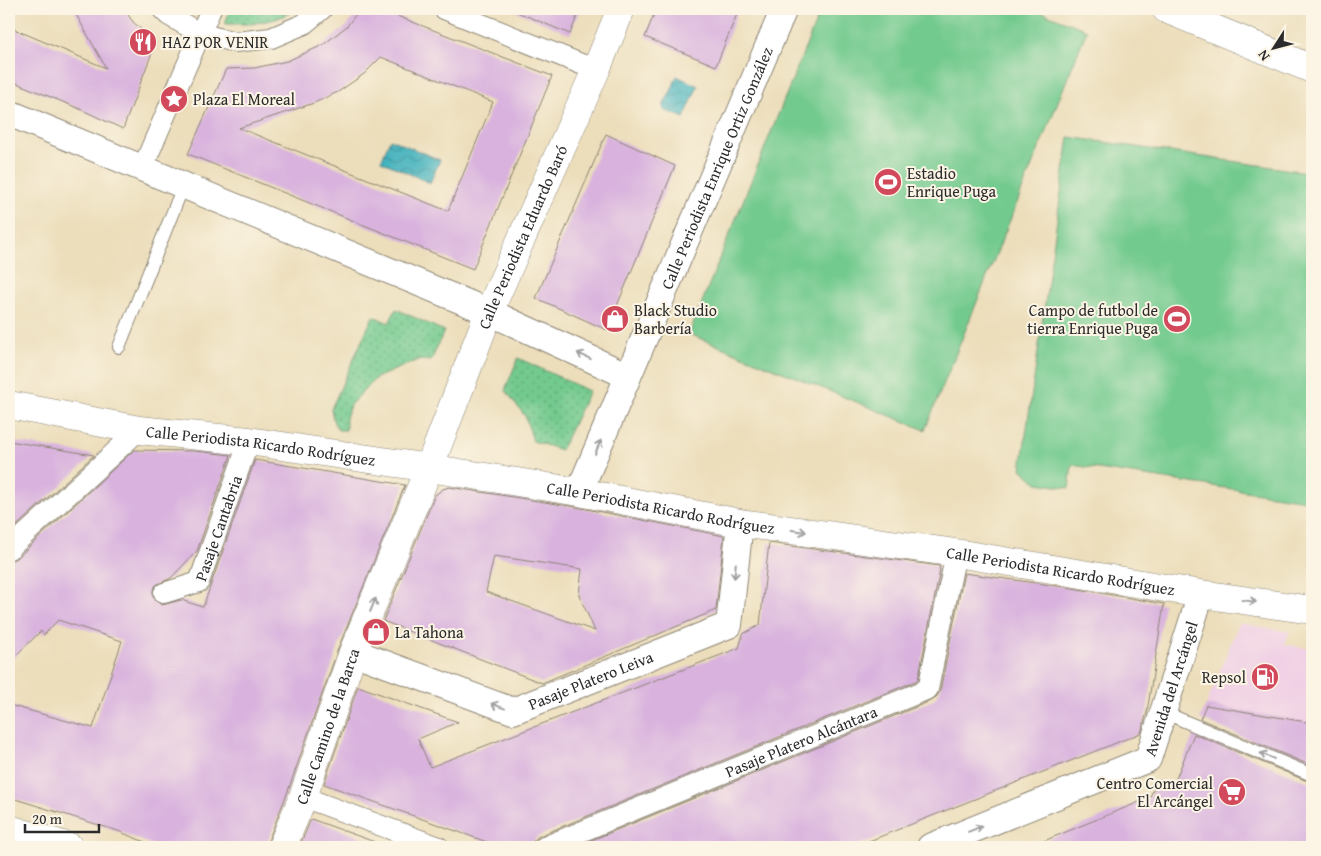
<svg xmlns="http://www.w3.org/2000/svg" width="1321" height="856" font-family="'Gentium Book Plus',serif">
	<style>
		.built { fill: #f0d0e5 }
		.grass { fill: url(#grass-dots); stroke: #4f7a5d }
		.park { fill: #73ca8f; stroke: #4f7a5d }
		.water { fill: url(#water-waves); stroke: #376e74 }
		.building { fill: #d9b3de; fill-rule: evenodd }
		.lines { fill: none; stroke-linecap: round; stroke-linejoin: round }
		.service-casing { stroke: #8c8473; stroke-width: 14 }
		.pedestrian-casing { stroke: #8c8473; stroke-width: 22 }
		.minor-casing { stroke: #8c8473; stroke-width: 28 }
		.tertiary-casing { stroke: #8c8473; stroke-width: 29 }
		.service { stroke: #fff; stroke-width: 12 }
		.pedestrian { stroke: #fff; stroke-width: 20 }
		.minor { stroke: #fff; stroke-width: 26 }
		.tertiary { stroke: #fff; stroke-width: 28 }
		.oneway { stroke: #a0a0a0 }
		.labels { text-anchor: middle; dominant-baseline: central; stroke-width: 4; stroke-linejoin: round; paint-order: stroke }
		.poi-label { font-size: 16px; fill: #2b2b2b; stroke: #fcf5e5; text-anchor: start }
		.street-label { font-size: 16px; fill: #2b2b2b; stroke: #fcf5e5 }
	</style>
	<defs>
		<pattern id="grass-dots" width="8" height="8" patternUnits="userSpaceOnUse" patternTransform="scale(1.25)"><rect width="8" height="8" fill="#73ca8f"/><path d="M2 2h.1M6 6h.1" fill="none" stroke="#5fa475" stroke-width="1.8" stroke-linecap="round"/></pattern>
		<pattern id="water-waves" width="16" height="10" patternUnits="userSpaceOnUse" patternTransform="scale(1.25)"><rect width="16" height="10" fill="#43b2be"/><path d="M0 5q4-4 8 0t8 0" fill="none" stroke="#38919b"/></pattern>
	</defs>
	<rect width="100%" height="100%" fill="#fcf5e5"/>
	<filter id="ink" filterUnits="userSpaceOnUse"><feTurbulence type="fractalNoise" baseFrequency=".02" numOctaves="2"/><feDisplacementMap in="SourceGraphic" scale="10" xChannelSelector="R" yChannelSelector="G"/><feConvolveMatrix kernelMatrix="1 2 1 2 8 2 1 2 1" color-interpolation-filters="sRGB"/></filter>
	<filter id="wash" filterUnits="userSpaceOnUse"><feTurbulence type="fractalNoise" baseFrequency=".0096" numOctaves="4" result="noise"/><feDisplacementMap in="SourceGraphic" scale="20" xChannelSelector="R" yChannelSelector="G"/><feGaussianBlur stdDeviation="1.12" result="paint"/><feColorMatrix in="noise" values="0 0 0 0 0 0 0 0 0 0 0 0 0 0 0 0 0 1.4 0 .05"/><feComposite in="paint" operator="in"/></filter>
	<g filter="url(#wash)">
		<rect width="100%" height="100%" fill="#ecdebb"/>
		<path class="built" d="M1239 623 1290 632 1284 644 1312 649V723L1206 705Z"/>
		<path class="grass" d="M230 9H299L276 19 251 24H225Z
			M396 309 444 331 431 361 418 360 376 378 350 405 346 418V430H338L334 423 331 409 373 316 389 323Z
			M518 358 589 391 561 450 533 441 525 416 505 390Z"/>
		<path class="park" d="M821 9H1034L1087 30 925 430 689 334Z
			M1069 137 1312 173V501L1072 465 1069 488 1037 483 1021 469Z"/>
		<path class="water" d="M677 76 698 86 684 118 664 110C662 101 668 99 671 91 674 86 674 81 677 76Z
			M390 139 440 160 430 183 381 161Z"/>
		<g id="blocks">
			<path class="building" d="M73 9H124L133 22 156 42 123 129 80 109 9 80V27L106 68Z
				M360 9H379L552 76 473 269 188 154 226 69 254 68 287 61 323 45 347 26ZM381 57 493 102 448 211 239 128 314 103 338 92 364 74Z
				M510 9H580L570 34Z
				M656 9H739L716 66 645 37Z
				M606 134 675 166 607 330 536 298Z
				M9 441 94 455 9 533Z
				M134 450 194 451 231 455 197 551 171 578 156 585 153 590V596L156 601 162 605 181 600 203 607 255 460 405 485 339 646 288 791 268 841 267 847H157L118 831 9 797V705L93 728 122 641 58 620 44 635 41 631 9 662V561L17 558Z
				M449 487 576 507 724 536 716 610 542 683 383 621 435 495 443 489ZM494 556 582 569 579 595 595 631 486 592Z
				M769 543 940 566 939 569 940 570 918 680 539 836 534 840 532 847H501L324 784 358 686 458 722 418 739 430 767 739 648 743 634 760 625Z
				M964 573 1072 588 1164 604 1147 712 1141 733 854 847H575L933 700 937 696 940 691Z
				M1206 705 1312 723V766L1200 719Z
				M1194 734 1312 783V847H1029L1149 798 1159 780 1173 786Z
				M311 819 383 845 382 847H299Z"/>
		</g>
	</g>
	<g filter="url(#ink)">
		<use href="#blocks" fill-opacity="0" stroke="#8c8473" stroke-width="1"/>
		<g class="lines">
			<defs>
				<path id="service" d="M119 347 184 184
					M1163 712 1312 775"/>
				<g id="pedestrian">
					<path d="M162 9 168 15 201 34 236 42 271 38 304 24 322 9"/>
					<path d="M444 9 596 70"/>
					<path d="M143 167 211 9"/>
					<path d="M9 549 139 430"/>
					<path id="s1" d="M164 593 199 582 249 441"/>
					<path d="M303 797 439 847"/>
					<path id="s2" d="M544 847 928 689 956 553"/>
				</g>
				<g id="minor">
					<path d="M9 113 489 312 628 376"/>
					<path id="s3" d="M579 492 784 9"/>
					<path id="s4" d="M353 652 513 711 729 625 740 523"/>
					<path id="s5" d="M930 847 1148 759 1201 594"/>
				</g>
				<g id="tertiary">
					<path d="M1166 9 1312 69"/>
					<path id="s6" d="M9 405 139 430 249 441 429 468 579 492 740 523 956 553 1201 594 1312 610"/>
					<path d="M9 829 69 847"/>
					<path id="s7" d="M282 847 303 797 353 652 429 468 489 312 596 70 621 9"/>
				</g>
			</defs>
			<use href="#service" class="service-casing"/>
			<use href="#pedestrian" class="pedestrian-casing"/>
			<use href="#minor" class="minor-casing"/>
			<use href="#tertiary" class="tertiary-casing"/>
			<use href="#service" class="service"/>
			<use href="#pedestrian" class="pedestrian"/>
			<use href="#minor" class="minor"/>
			<use href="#tertiary" class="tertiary"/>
		</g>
		<defs><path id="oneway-shaft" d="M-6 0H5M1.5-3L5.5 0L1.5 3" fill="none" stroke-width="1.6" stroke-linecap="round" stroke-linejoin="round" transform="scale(1.25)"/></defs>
		<g class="oneway">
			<use href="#oneway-shaft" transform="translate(584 356) rotate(-155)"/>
			<use href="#oneway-shaft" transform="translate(598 447) rotate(-67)"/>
			<use href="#oneway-shaft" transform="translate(799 531) rotate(8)"/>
			<use href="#oneway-shaft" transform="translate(735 571) rotate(96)"/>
			<use href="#oneway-shaft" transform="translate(1249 601) rotate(8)"/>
			<use href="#oneway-shaft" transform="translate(373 605) rotate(-68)"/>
			<use href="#oneway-shaft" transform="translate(498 706) rotate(-160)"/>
			<use href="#oneway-shaft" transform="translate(1267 756) rotate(-157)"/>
			<use href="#oneway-shaft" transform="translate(975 829) rotate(-22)"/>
		</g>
	</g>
	<defs>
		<symbol id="restaurant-disc" viewBox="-11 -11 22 22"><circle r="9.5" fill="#d1495b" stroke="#fcf5e5"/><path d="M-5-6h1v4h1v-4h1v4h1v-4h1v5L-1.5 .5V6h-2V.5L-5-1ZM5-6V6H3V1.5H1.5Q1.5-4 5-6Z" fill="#fff"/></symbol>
		<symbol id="sight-disc" viewBox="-11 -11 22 22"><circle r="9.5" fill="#d1495b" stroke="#fcf5e5"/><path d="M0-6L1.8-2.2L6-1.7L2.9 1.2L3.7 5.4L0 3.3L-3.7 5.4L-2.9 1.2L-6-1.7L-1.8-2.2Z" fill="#fff"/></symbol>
		<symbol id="stadium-disc" viewBox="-11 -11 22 22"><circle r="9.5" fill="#d1495b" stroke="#fcf5e5"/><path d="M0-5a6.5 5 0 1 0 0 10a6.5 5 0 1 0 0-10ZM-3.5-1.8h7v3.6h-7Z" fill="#fff"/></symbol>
		<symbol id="shop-disc" viewBox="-11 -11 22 22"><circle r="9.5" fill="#d1495b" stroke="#fcf5e5"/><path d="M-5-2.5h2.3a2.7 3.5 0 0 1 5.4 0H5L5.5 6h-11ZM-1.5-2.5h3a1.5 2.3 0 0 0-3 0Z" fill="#fff"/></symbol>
		<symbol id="fuel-disc" viewBox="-11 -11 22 22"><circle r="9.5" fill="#d1495b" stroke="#fcf5e5"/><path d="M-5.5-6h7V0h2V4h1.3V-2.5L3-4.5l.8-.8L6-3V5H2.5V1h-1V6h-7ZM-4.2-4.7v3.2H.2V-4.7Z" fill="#fff"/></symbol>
		<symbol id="supermarket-disc" viewBox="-11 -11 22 22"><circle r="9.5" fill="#d1495b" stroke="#fcf5e5"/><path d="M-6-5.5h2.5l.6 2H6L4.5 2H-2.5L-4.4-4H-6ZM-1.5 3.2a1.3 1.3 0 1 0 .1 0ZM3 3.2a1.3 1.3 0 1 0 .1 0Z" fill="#fff"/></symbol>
	</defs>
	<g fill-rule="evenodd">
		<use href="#restaurant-disc" x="127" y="26" width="32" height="32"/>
		<use href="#sight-disc" x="158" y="83" width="32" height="32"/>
		<use href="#stadium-disc" x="872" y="166" width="32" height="32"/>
		<use href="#shop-disc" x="599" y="303" width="32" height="32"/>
		<use href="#stadium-disc" x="1161" y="303" width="32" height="32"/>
		<use href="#shop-disc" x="360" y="616" width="32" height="32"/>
		<use href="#fuel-disc" x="1249" y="661" width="32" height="32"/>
		<use href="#supermarket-disc" x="1216" y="776" width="32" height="32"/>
	</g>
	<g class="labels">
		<g class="poi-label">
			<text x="162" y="42">HAZ POR VENIR</text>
			<text x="193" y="99">Plaza El Moreal</text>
			<text x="907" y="173">Estadio<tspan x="907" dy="18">Enrique Puga</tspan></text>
			<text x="634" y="310">Black Studio<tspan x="634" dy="18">Barbería</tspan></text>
			<text x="1158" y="310" text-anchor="end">Campo de futbol de<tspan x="1158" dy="18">tierra Enrique Puga</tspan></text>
			<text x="395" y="632">La Tahona</text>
			<text x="1246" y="677" text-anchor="end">Repsol</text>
			<text x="1213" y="783" text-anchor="end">Centro Comercial<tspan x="1213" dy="18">El Arcángel</tspan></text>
		</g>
		<g class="street-label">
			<text stroke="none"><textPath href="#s3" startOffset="352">Calle Periodista Enrique Ortiz González</textPath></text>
			<text stroke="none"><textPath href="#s7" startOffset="656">Calle Periodista Eduardo Baró</textPath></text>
			<text stroke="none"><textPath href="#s6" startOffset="255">Calle Periodista Ricardo Rodríguez</textPath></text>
			<text stroke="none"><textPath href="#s6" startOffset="660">Calle Periodista Ricardo Rodríguez</textPath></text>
			<text stroke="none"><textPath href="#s1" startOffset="94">Pasaje Cantabria</textPath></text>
			<text stroke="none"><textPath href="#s6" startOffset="1065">Calle Periodista Ricardo Rodríguez</textPath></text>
			<text stroke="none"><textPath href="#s4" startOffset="254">Pasaje Platero Leiva</textPath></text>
			<text stroke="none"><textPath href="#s5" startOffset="309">Avenida del Arcángel</textPath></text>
			<text stroke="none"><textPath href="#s7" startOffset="129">Calle Camino de la Barca</textPath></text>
			<text stroke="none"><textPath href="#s2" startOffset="278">Pasaje Platero Alcántara</textPath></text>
		</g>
	</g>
	<rect width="1321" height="856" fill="none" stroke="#fcf5e5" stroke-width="30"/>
	<g transform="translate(1274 48) rotate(234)" stroke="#fcf5e5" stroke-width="4" paint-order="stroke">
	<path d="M0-4L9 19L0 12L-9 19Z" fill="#2b2b2b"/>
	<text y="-8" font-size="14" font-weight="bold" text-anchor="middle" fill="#2b2b2b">N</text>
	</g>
	<path d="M25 824v8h74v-8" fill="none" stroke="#2b2b2b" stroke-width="2.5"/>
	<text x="32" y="824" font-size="15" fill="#2b2b2b" stroke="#fcf5e5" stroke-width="4" paint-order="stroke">20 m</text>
</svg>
